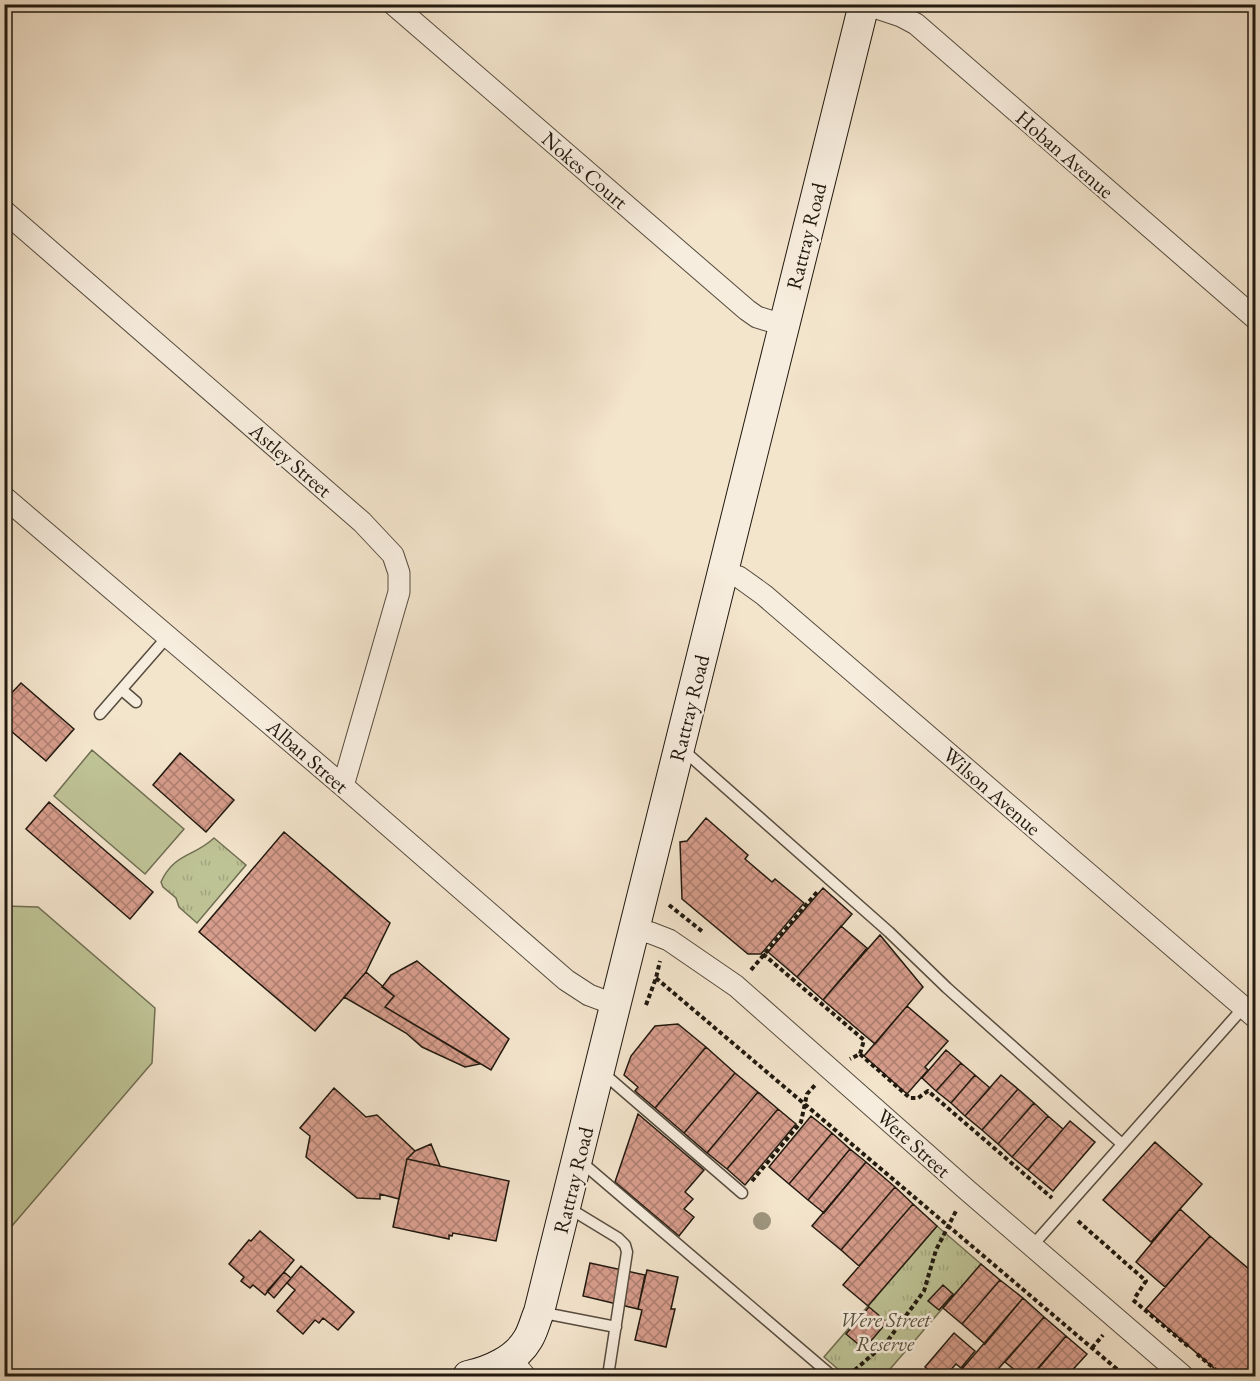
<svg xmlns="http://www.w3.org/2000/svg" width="1260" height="1381" font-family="'EB Garamond',serif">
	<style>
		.green { fill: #bec396; stroke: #706e52; stroke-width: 1.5 }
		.park { fill: url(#park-tufts); stroke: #706e52; stroke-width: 1.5 }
		.building { fill: url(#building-cross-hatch); stroke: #21190f; stroke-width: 1.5 }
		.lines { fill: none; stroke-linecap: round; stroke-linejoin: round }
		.lane-casing { stroke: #564c3e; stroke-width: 13 }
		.street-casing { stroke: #564c3e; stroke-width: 23 }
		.secondary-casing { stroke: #21190f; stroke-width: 32 }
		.path { stroke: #21190f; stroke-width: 4; stroke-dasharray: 4.5 3; stroke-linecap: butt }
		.lane { stroke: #f7edde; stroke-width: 10 }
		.street { stroke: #f7edde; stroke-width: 21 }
		.secondary { stroke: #f7edde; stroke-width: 30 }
		.tree { fill: #9e957e }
		.labels { text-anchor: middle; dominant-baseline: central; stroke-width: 5; stroke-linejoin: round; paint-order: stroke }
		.street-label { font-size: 21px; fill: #21190f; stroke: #f7edde }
		.park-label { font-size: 21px; font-style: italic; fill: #58543e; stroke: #f7edde }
	</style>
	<defs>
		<pattern id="park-tufts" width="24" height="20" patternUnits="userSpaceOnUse" patternTransform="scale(1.5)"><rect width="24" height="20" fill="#bec396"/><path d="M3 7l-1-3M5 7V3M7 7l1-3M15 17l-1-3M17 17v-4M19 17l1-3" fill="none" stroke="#a3a780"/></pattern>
		<pattern id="building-cross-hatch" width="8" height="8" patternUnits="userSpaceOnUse" patternTransform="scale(1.5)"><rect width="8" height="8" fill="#d79d8c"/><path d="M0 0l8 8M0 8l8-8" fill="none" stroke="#ae7f71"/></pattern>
	</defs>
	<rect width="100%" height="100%" fill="#f3e4cc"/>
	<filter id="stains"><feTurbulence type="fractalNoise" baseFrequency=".00333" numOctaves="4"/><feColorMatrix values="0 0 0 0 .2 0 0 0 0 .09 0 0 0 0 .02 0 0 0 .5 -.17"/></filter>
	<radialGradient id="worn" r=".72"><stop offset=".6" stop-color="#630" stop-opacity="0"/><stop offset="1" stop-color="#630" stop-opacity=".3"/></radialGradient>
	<path class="green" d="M92 750 184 829 145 874 54 796Z
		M5 906 38 907 155 1008 152 1063 5 1234Z"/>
	<path class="park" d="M214 838 246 865 197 923 179 907 176 898 163 887 161 882C174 853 194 857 214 838Z
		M937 1226 981 1264 884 1376H846L824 1357Z"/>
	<path class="building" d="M21 683 74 729 46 761 4 725V701Z
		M180 753 234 800 206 832 153 785Z
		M49 802 153 892 130 919 26 829Z
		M706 818 748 855 745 859 772 882 775 879 804 903 761 954H748L682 899 680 842 687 841Z
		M284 832 390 923 366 972 315 1031 199 932Z
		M823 888 852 914 797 977 768 952Z
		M841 926 867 948 823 1000 797 977Z
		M880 935 923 987 875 1044 823 1000Z
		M417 961 509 1039 491 1070 385 1007 394 996 382 987 391 975Z
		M366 972 394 996 385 1007 480 1064 465 1067 422 1047 406 1033 344 997Z
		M907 1006 948 1041 925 1067 928 1070 907 1094 864 1056Z
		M678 1024 706 1047 655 1108 635 1091 638 1087 624 1075 631 1056 655 1026Z
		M706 1047 735 1073 684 1133 655 1108Z
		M946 1050 961 1063 936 1091 922 1078Z
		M961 1063 975 1075 951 1103 936 1091Z
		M735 1073 758 1092 707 1153 684 1133Z
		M975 1075 990 1088 965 1116 951 1103Z
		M1001 1075 1018 1089 982 1130 965 1116Z
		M334 1088 366 1117 377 1115 415 1151 407 1159 399 1199 380 1194V1199L357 1198 306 1157 310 1136 300 1128Z
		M1018 1089 1034 1103 998 1144 982 1130Z
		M758 1092 778 1109 727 1169 707 1153Z
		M1034 1103 1048 1116 1012 1157 998 1144Z
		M778 1109 796 1124 745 1185 727 1169Z
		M638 1114 704 1170 685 1192 693 1199 684 1209 694 1217 679 1236 615 1182Z
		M811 1116 832 1133 789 1184 769 1167Z
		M1048 1116 1063 1129 1028 1170 1012 1157Z
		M1070 1121 1095 1142 1053 1191 1028 1170Z
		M832 1133 850 1149 808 1200 789 1184Z
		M1155 1142 1202 1184 1151 1242 1103 1200Z
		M431 1144 440 1166 407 1159 415 1151Z
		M850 1149 866 1162 824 1213 808 1200Z
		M407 1159 509 1181 496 1241 453 1233 452 1236 449 1235V1239L393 1227Z
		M866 1162 895 1187 841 1250 812 1226Z
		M895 1187 913 1204 859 1266 841 1250Z
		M913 1204 937 1226 868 1306 843 1285Z
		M1180 1209 1210 1236 1165 1287 1136 1262Z
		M260 1231 294 1260 265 1295 253 1285 250 1288 241 1281 244 1277 229 1264 249 1240 251 1241Z
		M1210 1236 1256 1275V1368L1248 1376H1223L1146 1309Z
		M590 1263 645 1275 638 1309 583 1296Z
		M981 1264 1000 1280 962 1324 943 1308Z
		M301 1266 354 1312 338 1330 323 1318 319 1323 315 1320 303 1334 277 1311 295 1290 287 1283Z
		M647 1270 678 1277 671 1309H675L666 1347 635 1340 642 1310 638 1309Z
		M284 1272 291 1278 274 1298 267 1291Z
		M1000 1280 1023 1298 985 1344 962 1324Z
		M943 1285 953 1294 939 1310 928 1301Z
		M1023 1298 1044 1317 992 1376H956Z
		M869 1307 887 1322 864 1349 846 1334Z
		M1044 1317 1066 1336 1031 1376H1022L1005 1362Z
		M954 1333 975 1351 961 1368 956 1364 945 1376H936L925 1367Z
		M1066 1336 1087 1354 1067 1376H1035L1033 1375Z"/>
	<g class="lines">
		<defs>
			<path id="lane" d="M122 690 136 702
				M100 714 168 636
				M682 749 889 932 947 988 1122 1144
				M603 1073 742 1193
				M579 1160 832 1376
				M567 1207 618 1238 625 1245 627 1252 608 1376
				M1033 1245 1243 1008
				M539 1312 616 1327"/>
			<path id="street" d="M393 4 747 310 757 317 783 325
				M865 4 901 16 916 24 1256 319
				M4 211 362 522 393 555 399 573V592L343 786
				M4 497 343 786 566 980 589 995 616 1005
				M723 572 739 577 764 595 1256 1018
				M634 929 651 933 669 940 736 986 967 1190 1183 1376
				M510 1358 525 1376"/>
			<path id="secondary" d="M468 1376C490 1371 516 1360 528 1339 533 1331 535 1321 539 1312L864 4"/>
		</defs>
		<use href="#lane" class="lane-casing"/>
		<use href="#street" class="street-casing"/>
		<use href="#secondary" class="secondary-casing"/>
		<path class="path" d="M669 905 703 932
			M763 954 864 1040 860 1054 850 1059
			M751 970 818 891
			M656 978 1125 1376
			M646 1005 656 978 660 961
			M860 1054 910 1098H918L928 1091 1052 1198
			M752 1181 801 1122 807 1094 816 1084
			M1078 1221 1146 1281 1134 1299
			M1133 1300 1189 1347
			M1092 1348 1103 1335
			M1197 1354 1223 1376
			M849 1375 886 1343 924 1291 936 1250 957 1209"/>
		<use href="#lane" class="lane"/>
		<use href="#street" class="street"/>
		<use href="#secondary" class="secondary"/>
	</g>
	<circle class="tree" cx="762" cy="1221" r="9"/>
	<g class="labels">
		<g class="street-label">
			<text transform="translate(1065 154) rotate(41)">Hoban Avenue</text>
			<text transform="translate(585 170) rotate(41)">Nokes Court</text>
			<text transform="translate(806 236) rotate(-76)">Rattray Road</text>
			<text transform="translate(291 460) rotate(41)">Astley Street</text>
			<text transform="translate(689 708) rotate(-76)">Rattray Road</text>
			<text transform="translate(308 756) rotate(41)">Alban Street</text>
			<text transform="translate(992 791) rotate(41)">Wilson Avenue</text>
			<text transform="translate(914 1143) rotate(42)">Were Street</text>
			<text transform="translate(573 1180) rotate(-76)">Rattray Road</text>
		</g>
		<g class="park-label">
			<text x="885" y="1319">Were Street<tspan x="885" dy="24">Reserve</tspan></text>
		</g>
	</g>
	<rect width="1260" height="1381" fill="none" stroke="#f3e4cc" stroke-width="24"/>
	<rect x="6" y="6" width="1248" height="1369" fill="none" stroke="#21190f" stroke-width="3"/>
	<rect x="12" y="12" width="1236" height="1357" fill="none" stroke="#21190f" stroke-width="1.5"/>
	<rect width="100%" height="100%" filter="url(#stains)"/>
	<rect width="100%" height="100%" fill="url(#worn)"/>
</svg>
